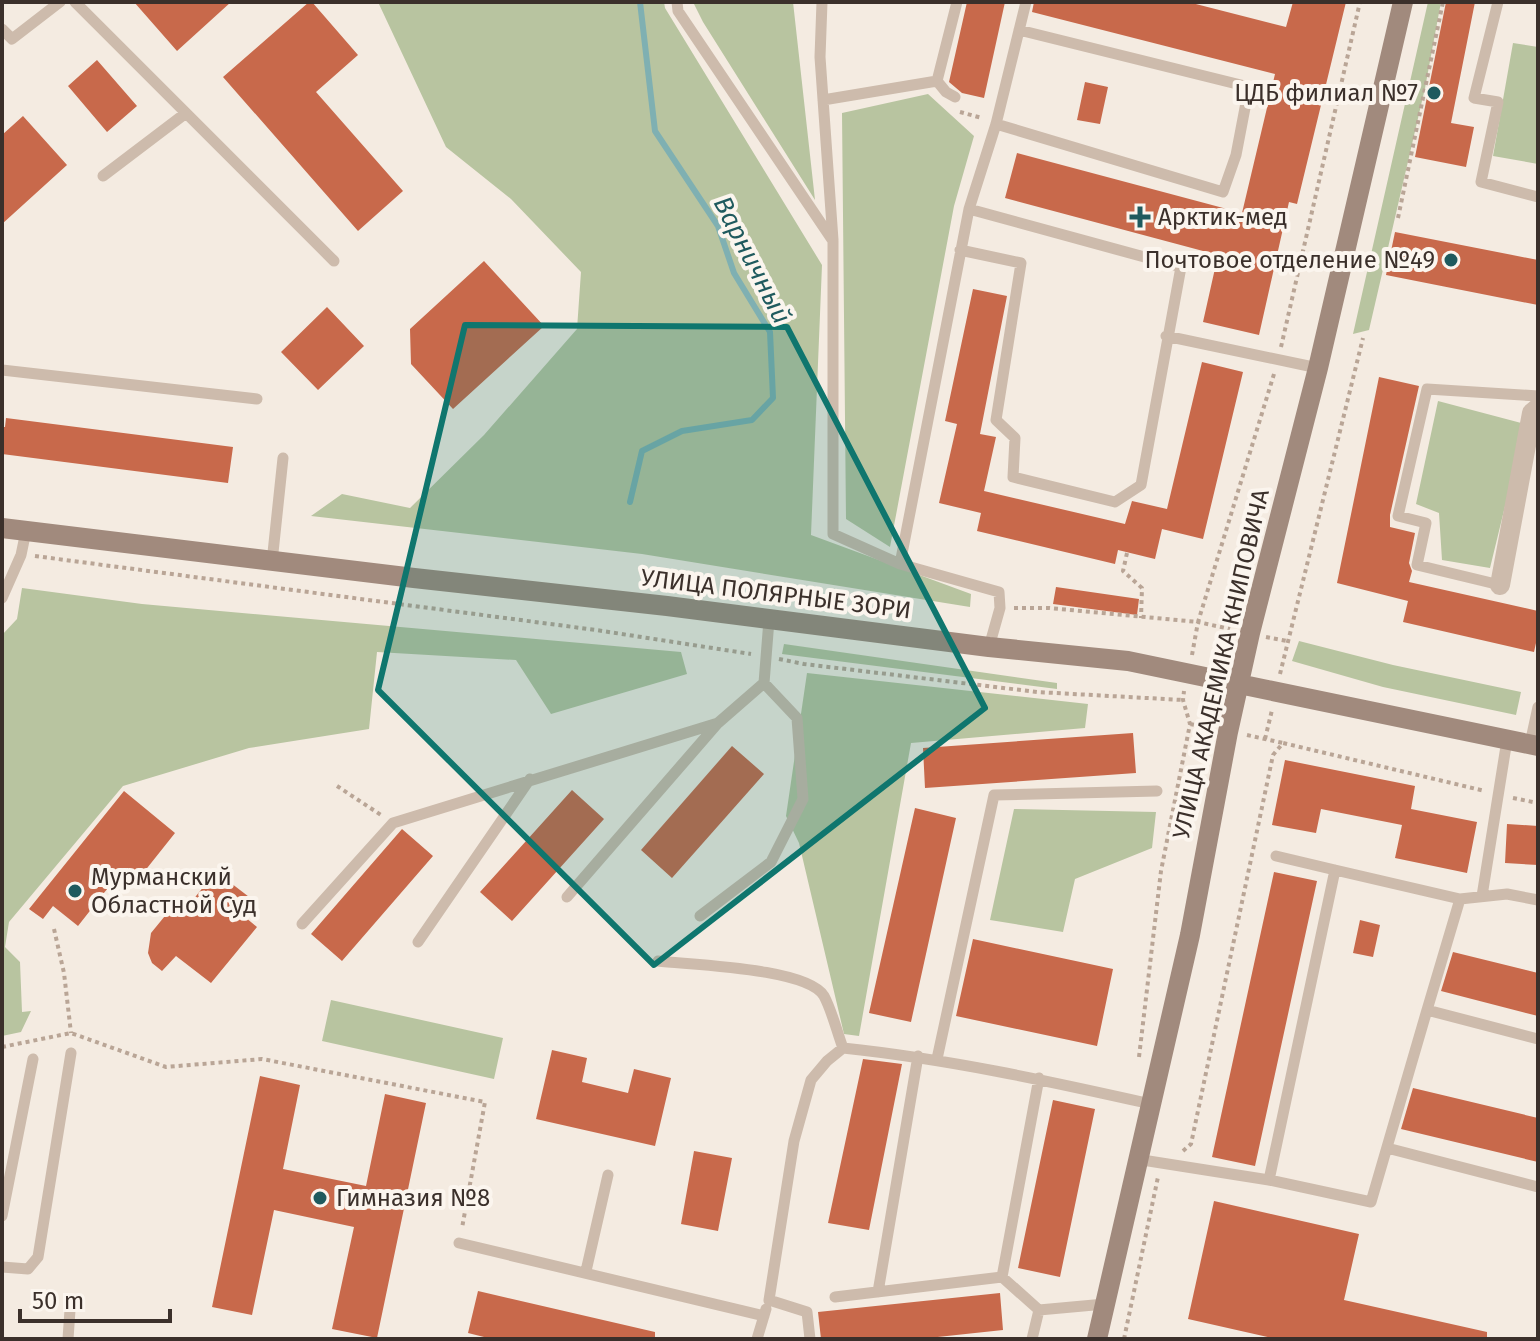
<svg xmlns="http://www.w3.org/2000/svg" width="1540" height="1341" font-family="'Fira Sans',sans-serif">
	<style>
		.green { fill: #b8c4a0 }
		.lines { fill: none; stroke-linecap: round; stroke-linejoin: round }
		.stream { stroke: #7fb0b2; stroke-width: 6 }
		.building { fill: #c8694b }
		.path { stroke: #b9a596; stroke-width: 4; stroke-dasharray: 4 4; stroke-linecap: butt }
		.service { stroke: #cdbbac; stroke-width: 11 }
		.minor { stroke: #cdbbac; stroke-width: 20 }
		.secondary { stroke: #a18a7d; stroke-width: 20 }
		.marked { fill: #0f766e; fill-opacity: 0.2; stroke: #0f766e; stroke-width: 6; stroke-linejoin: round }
		.poi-dot { fill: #1f5a5e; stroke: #fbf5ee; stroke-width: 3 }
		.labels { text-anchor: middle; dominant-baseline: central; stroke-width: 8; stroke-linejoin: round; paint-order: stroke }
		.poi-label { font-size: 24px; fill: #3b302b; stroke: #fbf5ee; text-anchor: start }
		.street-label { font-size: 24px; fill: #3b302b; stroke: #fbf5ee }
		.water-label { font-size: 26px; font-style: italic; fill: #1f5a5e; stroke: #fbf5ee }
	</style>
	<rect width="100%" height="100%" fill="#f4ebe1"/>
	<path class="green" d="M378 2H664L665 8 822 265 811 535 971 594 970 607 642 554 311 516 342 494 410 508 484 435 577 329 581 272 511 199 446 147Z
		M693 2H793L815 200 703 22Z
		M1428 2H1441L1425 88 1369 330 1353 334Z
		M1513 43 1538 47V164L1493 156Z
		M928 94 974 136 954 206 890 547 846 519 842 113Z
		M1438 401 1525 424 1490 568 1442 560 1439 513 1416 504Z
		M22 588 142 604 681 652 687 674 551 714 516 660 377 652 369 729 249 748 123 786 9 922 5 947 20 962 22 1012 31 1011 21 1032 2 1036V635L17 619Z
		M1299 641 1393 665 1521 692 1516 715 1383 687 1292 661Z
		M784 644 1057 683V689L782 654Z
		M807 673 1088 704 1085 728 911 743 859 1036 844 1034 799 843 786 816Z
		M1014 809 1156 812 1152 848 1075 879 1063 932 990 920Z
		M331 1000 503 1038 494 1079 322 1041Z"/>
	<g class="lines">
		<path class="stream" d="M630 502 642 451 682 431 752 420 773 398 770 332 734 273 718 226 655 131 640 2"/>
	</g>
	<path class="building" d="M134 2H231L177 51Z
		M309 2H312L358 55 316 92 403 191 358 231 223 77Z
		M967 2H1005L984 98 962 93 949 82Z
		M1034 2H1188L1286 27 1293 2H1346L1297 204 1289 202 1259 335 1203 322 1218 255 1005 198 1017 153 1242 213 1275 74 1032 12Z
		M1446 2H1475L1451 123 1474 127 1466 167 1415 157Z
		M97 60 137 106 107 132 68 86Z
		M1085 82 1108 87 1100 124 1077 120Z
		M23 116 67 165 2 224V135Z
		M1395 232 1538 260V305L1386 275Z
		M484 261 544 326 453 409 411 364 410 329Z
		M973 289 1007 296 980 434 996 437 984 491 1125 524 1132 501 1167 509 1202 362 1243 372 1203 539 1162 529 1155 559 1118 550 1115 564 977 531 981 513 939 503 957 424 945 421Z
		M327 307 364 346 318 390 281 352Z
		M1379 377 1419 386 1390 515V527L1415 533 1409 563 1412 571 1409 582 1538 611V634L1534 652 1403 622 1408 601 1337 583Z
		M6 418 233 447 228 483 2 454V427H5Z
		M1056 587 1139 599 1137 615 1053 604Z
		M1133 733 1136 773 925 788 923 748Z
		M732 746 764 774 672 878 641 850Z
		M1285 760 1415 786 1411 809 1477 822 1467 873 1395 858 1402 825 1321 809 1316 833 1272 825Z
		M572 790 604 819 512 921 480 892Z
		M124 791 175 833 136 882 122 870 78 926 53 906 43 919 29 909Z
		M915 808 956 818 911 1022 869 1013Z
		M1507 824 1538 826V865L1505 863Z
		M402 829 433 856 342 961 311 934Z
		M1274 872 1317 881 1255 1166 1212 1157Z
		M223 877 257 903 245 917 257 927 211 983 176 956 162 971 152 963 148 953 151 933 178 900 187 907 205 885Z
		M1360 920 1380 925 1373 957 1353 953Z
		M973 939 1113 969 1097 1046 956 1016Z
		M1453 952 1538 973V1016L1441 991Z
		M552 1050 587 1058 582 1082 628 1093 634 1069 671 1078 655 1146 536 1119Z
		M863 1059 902 1064 869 1230 828 1223Z
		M260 1076 300 1085 283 1169 366 1186 385 1094 426 1103 377 1338 332 1329 354 1227 274 1210 252 1315 212 1307Z
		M1413 1088 1538 1118V1162L1401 1129Z
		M1053 1100 1095 1109 1060 1277 1018 1268Z
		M694 1151 732 1158 718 1231 681 1224Z
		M1214 1201 1359 1234 1344 1300 1487 1332V1339H1276L1188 1319Z
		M478 1291 655 1332V1339H492L468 1333Z
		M1000 1293 1003 1330 919 1339H821L818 1312Z"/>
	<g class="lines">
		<path class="path" d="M960 112 982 118
			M1398 218 1443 2
			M1281 347 1360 2
			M1127 553 1123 571 1142 588 1141 618
			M35 556 596 630 751 654
			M1014 608H1049L1198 622 1274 374
			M1266 637 1287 641
			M1192 655 1198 622 1230 629
			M779 659 804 664 1037 692 1183 700
			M1280 674 1363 338
			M1190 724 1211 728
			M1247 735 1283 743
			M1265 739 1272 710
			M337 786 381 815
			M1513 798 1538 803
			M54 929 64 973 71 1033
			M2 1047 71 1033 166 1067 262 1059 485 1102 462 1228
			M1139 1057 1161 871 1190 724 1183 700 1184 691
			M1183 1151 1191 1144 1273 755 1283 743 1485 791
			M1124 1339 1158 1177"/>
		<path class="service" d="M75 2 334 261
			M677 2 678 11 833 241V534L900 564
			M822 2 820 57 833 240
			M1498 2 1474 98 1498 102 1481 182 1538 197
			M2 29 12 39 60 2
			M937 81 946 92 955 97
			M823 100 937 81 957 2
			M996 124 1223 192 1236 155 1249 87 1019 30
			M103 176 186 113
			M960 250 1021 263 996 420 1015 438 1013 477 1115 502 1141 485 1181 267 969 209
			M1166 336 1318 368
			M2 370 257 399
			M272 562 283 458
			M1500 585 1417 565 1426 523 1398 516 1427 389 1538 396
			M2 598 21 555 26 531
			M989 647 1000 608 999 592 900 564 969 209 996 124 1026 2
			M1530 744 1538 707
			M1276 856 1335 870
			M1482 896 1507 740
			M567 897 718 723 764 683 769 620
			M1460 899 1427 1010 1538 1039
			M700 916 771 862 803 799 797 718 764 683
			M302 924 393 823 718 723
			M418 942 530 779
			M658 961C692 965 807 968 824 996 832 1011 837 1032 843 1048
			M937 1059 994 795 1157 791
			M1387 1148 1538 1187
			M1136 1159 1269 1180 1335 870 1460 899 1507 894 1538 900
			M1269 1180 1371 1202 1427 1010
			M2 1216 33 1059
			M459 1243 764 1316
			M2 1267 28 1269 38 1257 71 1053
			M586 1271 608 1175
			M1002 1277 1039 1078
			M878 1292 918 1056
			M835 1297 1002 1277 1039 1310 1105 1304
			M68 1339 70 1310
			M757 1339 766 1309
			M810 1339 807 1312 769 1300 794 1141 811 1080 827 1061 843 1048C948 1059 1048 1081 1151 1104
			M1032 1339 1039 1310"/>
		<path class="minor" d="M1500 585 1532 413 1538 408"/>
		<path class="secondary" d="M2 528 414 578 667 606 989 647 1128 661 1538 746
			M1097 1339 1190 935 1228 732 1250 633 1318 368 1403 2"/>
	</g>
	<path class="marked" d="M465 325 787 327 985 708 654 965 378 690Z"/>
	<g class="poi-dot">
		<circle cx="1434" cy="93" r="8"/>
		<path d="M1136 205h8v8h8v8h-8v8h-8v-8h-8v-8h8z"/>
		<circle cx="1451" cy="260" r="8"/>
		<circle cx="75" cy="891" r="8"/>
		<circle cx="320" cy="1198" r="8"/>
	</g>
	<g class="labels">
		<g class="poi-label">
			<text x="1418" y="93" text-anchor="end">ЦДБ филиал №7</text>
			<text x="1158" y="217">Арктик-мед</text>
			<text x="1435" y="260" text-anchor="end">Почтовое отделение №49</text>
			<text x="91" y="877">Мурманский<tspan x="91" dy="28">Областной Суд</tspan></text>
			<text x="336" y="1198">Гимназия №8</text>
		</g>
		<g class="street-label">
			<text transform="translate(776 594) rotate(7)">УЛИЦА ПОЛЯРНЫЕ ЗОРИ</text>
			<text transform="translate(1221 664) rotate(-77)">УЛИЦА АКАДЕМИКА КНИПОВИЧА</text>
		</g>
		<g class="water-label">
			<text transform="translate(752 260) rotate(63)">Варничный</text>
		</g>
	</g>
	<rect width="1540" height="1341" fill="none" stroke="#3b302b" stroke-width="8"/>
	<path d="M20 1309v12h150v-12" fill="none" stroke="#3b302b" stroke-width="4"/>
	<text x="32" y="1309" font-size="24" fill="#3b302b" stroke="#fbf5ee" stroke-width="6" paint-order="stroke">50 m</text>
</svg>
